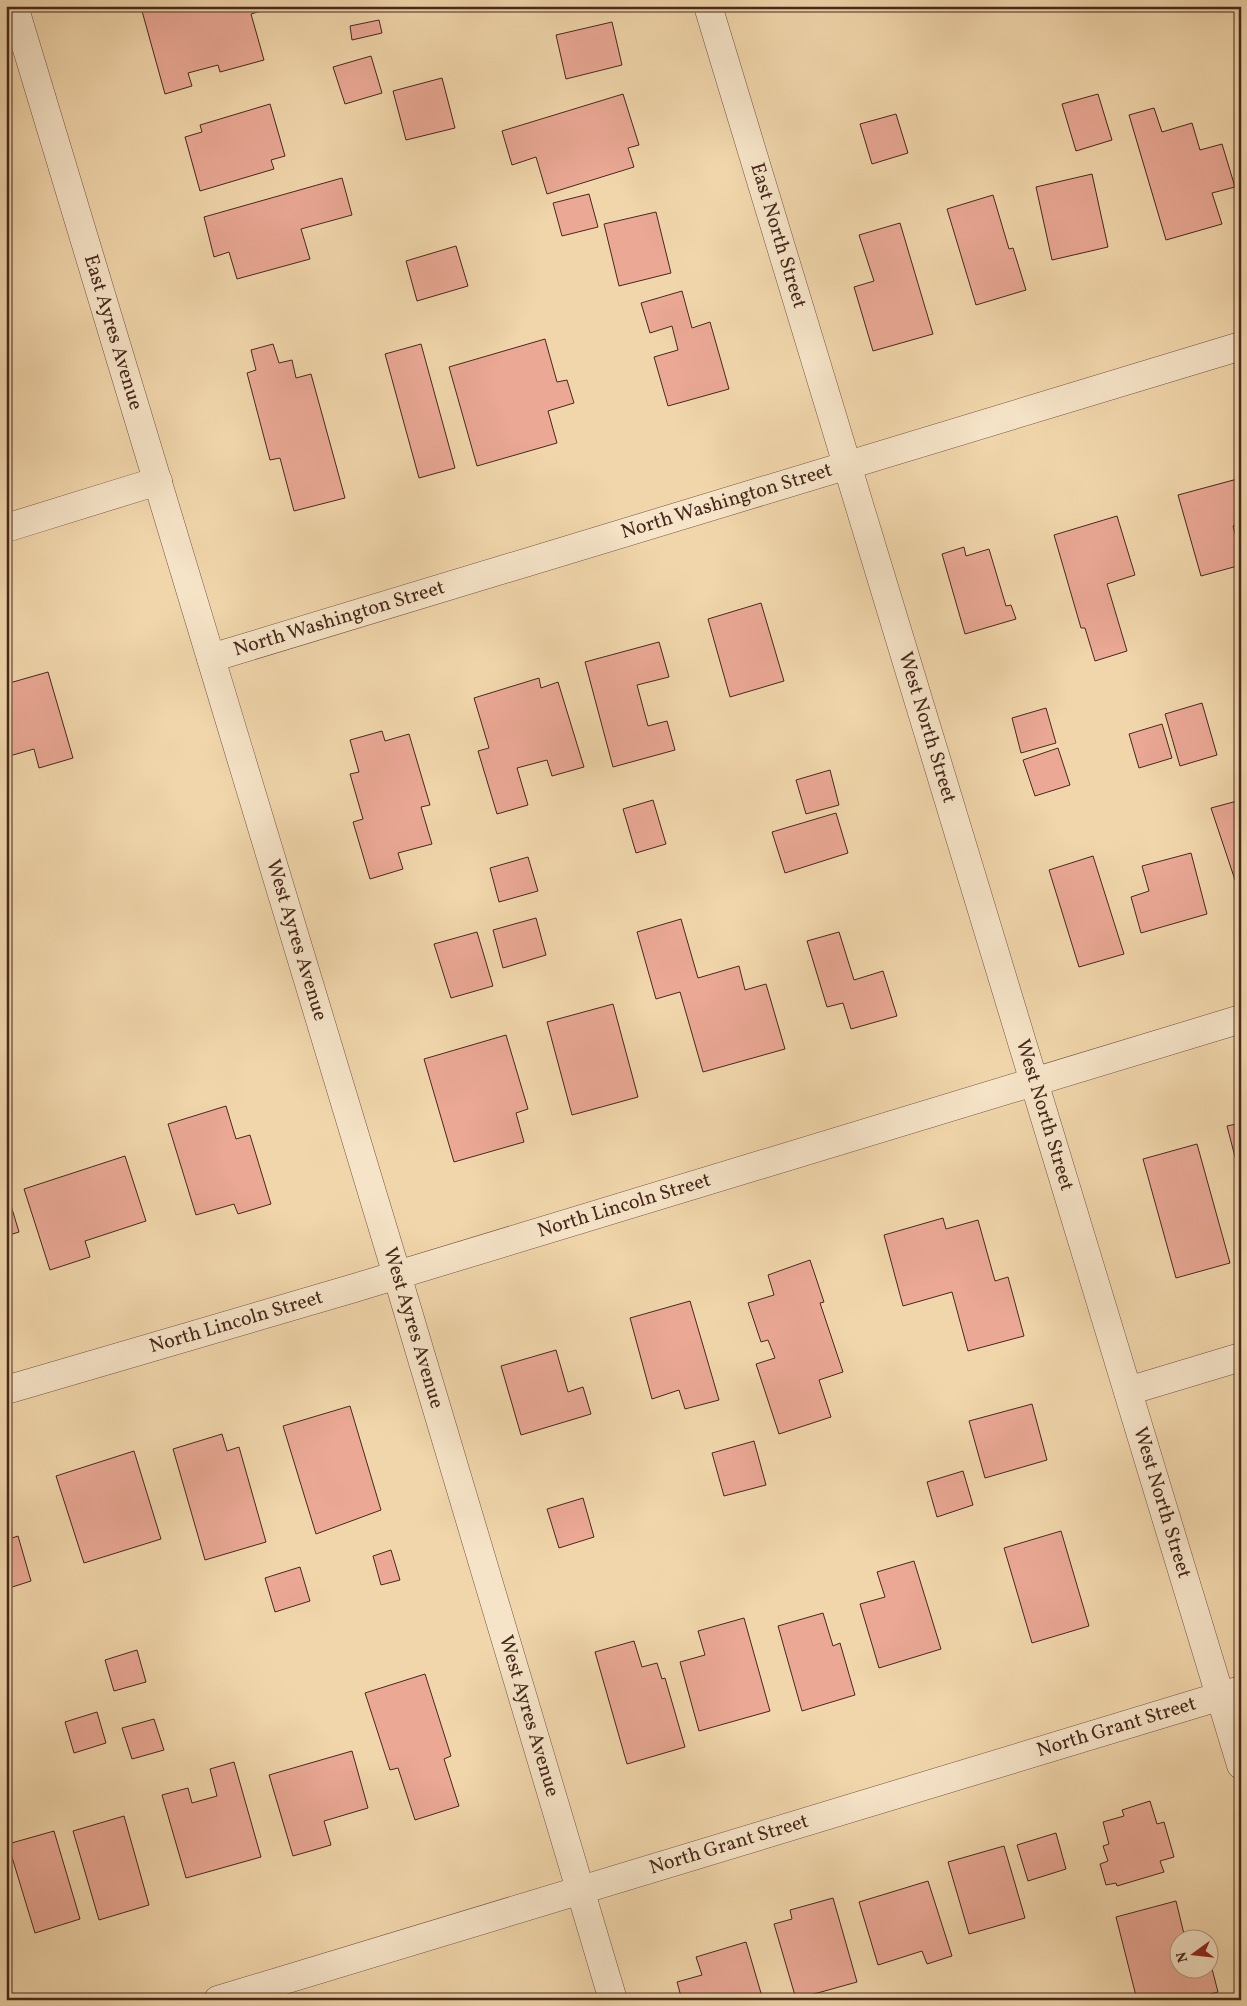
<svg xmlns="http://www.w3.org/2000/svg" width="1247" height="2006" font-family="Vollkorn,serif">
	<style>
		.building { fill: #eaa895; stroke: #46281c }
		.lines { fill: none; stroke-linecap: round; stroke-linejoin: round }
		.minor-casing { stroke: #715440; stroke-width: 29 }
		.minor { stroke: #f6e4c8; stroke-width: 28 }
		.labels { text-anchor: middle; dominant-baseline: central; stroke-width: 4; stroke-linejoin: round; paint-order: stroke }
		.street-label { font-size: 20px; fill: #46281c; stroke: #f6e4c8 }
	</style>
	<rect width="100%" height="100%" fill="#f1d6ab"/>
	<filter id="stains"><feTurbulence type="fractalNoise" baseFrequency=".004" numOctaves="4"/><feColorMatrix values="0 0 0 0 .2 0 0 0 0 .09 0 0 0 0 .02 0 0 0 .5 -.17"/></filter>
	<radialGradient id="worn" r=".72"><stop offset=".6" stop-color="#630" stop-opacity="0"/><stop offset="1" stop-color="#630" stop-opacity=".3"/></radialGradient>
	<path class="building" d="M153 6H267L268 9 251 14 264 60 220 72 218 65 188 73 192 86 165 94 142 11Z
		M379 20 382 33 352 40 350 26Z
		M612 22 622 65 566 79 556 35Z
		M371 56 382 93 345 104 333 67Z
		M442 78 455 128 406 140 393 91Z
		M623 94 639 145 628 148 634 167 547 194 536 157 512 165 502 131Z
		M1098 94 1112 140 1076 151 1062 104Z
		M270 104 285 156 271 160 274 169 200 191 185 137 202 132 200 125Z
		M1154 108 1162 132 1192 123 1200 150 1222 144 1235 187 1212 193 1222 224 1166 240 1129 115Z
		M896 114 908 153 872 164 860 124Z
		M1092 174 1108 247 1052 260 1036 187Z
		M342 178 352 215 301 229 310 259 237 279 229 252 214 257 204 217Z
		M589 194 598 227 562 236 553 203Z
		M993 195 1009 249 1013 248 1026 290 976 305 947 209Z
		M656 212 671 273 619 286 604 224Z
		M900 223 933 334 873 351 854 287 874 281 859 235Z
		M456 246 468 286 417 301 406 261Z
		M682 291 692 328 710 322 729 389 668 406 654 357 678 350 672 326 650 333 641 303Z
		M545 339 557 382 567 380 574 403 548 411 557 443 477 466 449 367Z
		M273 344 279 363 292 360 296 378 311 374 345 498 294 511 280 458 270 460 247 373 256 370 251 350Z
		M421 344 455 468 419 478 385 354Z
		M6 420 11 437 6 439Z
		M1241 478V524L1233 526 1241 553V565L1201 576 1178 495Z
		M1117 516 1135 575 1107 584 1127 651 1095 661 1085 628H1081L1054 535Z
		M964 547 966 556 989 549 1006 606 1011 605 1016 619 965 634 942 554Z
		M761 603 784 681 730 697 708 619Z
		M659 642 669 677 637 685 648 726 667 721 675 750 613 767 585 662Z
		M48 672 73 758 39 768 34 749 6 757V684Z
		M539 678 541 688 558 682 584 767 552 776 547 760 517 768 528 805 497 814 478 751 489 748 474 698Z
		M1202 703 1217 755 1180 766 1165 714Z
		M1046 708 1056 743 1021 753 1012 718Z
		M1162 724 1172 758 1139 768 1129 734Z
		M382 731 385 741 409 734 430 805 421 807 432 844 398 853 403 869 370 879 353 822 363 819 350 774 359 772 350 740Z
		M1058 748 1070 785 1035 796 1023 760Z
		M830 770 839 805 806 814 796 780Z
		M653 800 666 844 636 853 623 809Z
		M1241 800V884L1237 886 1211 808Z
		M836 813 848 853 785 873 772 832Z
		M1191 853 1207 914 1141 933 1131 897 1149 891 1142 866Z
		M1093 856 1124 954 1079 967 1049 870Z
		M528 857 538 891 499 902 490 868Z
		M536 918 546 955 503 968 493 930Z
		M681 919 698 978 739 966 745 990 766 984 785 1049 703 1072 680 992 656 999 637 932Z
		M477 932 493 986 451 998 434 944Z
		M839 932 854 980 883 971 897 1016 851 1029 843 1003 827 1007 807 941Z
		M613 1004 638 1097 572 1115 547 1022Z
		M506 1035 528 1109 516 1113 524 1142 454 1162 424 1059Z
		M226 1106 236 1139 250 1135 271 1204 238 1214 234 1204 196 1215 168 1124Z
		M1241 1123V1180L1227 1126Z
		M1197 1144 1230 1263 1176 1278 1143 1159Z
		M125 1156 146 1221 85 1241 90 1257 50 1270 24 1189Z
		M6 1189 19 1232 6 1236Z
		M943 1218 946 1229 978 1220 995 1281 1008 1277 1024 1336 968 1351 952 1292 903 1306 884 1235Z
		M810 1260 824 1302 820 1303 843 1372 819 1380 831 1417 779 1434 756 1364 775 1358 768 1340 761 1342 748 1303 774 1295 768 1275Z
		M690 1301 719 1400 685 1409 679 1390 652 1399 630 1318Z
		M556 1350 568 1392 583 1387 591 1414 521 1435 501 1366Z
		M1032 1404 1047 1460 985 1478 969 1421Z
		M350 1406 381 1510 316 1534 283 1426Z
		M222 1434 227 1451 239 1447 266 1542 205 1560 173 1449Z
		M754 1441 766 1485 724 1496 712 1453Z
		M134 1451 161 1539 84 1563 56 1476Z
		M963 1471 973 1505 937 1517 927 1482Z
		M583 1498 594 1537 559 1548 547 1509Z
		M1061 1531 1089 1626 1032 1643 1004 1548Z
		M18 1536 31 1581 6 1589V1540Z
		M391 1550 400 1580 381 1585 373 1556Z
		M914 1561 941 1649 879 1668 860 1604 885 1597 877 1572Z
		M300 1567 310 1601 275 1612 265 1578Z
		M823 1613 833 1646 840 1643 855 1695 802 1711 778 1626Z
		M744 1618 770 1711 699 1731 680 1662 705 1655 698 1631Z
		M634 1641 642 1667 657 1663 662 1679 665 1678 685 1747 627 1764 595 1652Z
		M137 1650 146 1682 114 1691 105 1660Z
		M425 1674 451 1756 444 1759 459 1806 415 1820 398 1768 390 1770 365 1693Z
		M97 1712 106 1743 74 1753 65 1722Z
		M154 1719 164 1750 132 1759 122 1728Z
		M352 1751 368 1808 324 1821 331 1845 293 1856 269 1775Z
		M234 1762 261 1857 186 1878 162 1795 188 1788 192 1803 217 1796 210 1769Z
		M1150 1801 1157 1824 1164 1822 1174 1857 1160 1861 1164 1872 1117 1886 1116 1883 1106 1885 1100 1864 1108 1861 1103 1846 1109 1844 1103 1822 1124 1816 1122 1810Z
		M124 1816 149 1905 99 1920 73 1831Z
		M54 1831 80 1919 35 1933 8 1844Z
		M1056 1833 1066 1869 1028 1881 1017 1845Z
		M1004 1846 1025 1918 969 1934 948 1862Z
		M928 1881 952 1956 927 1964 922 1951 878 1965 859 1902Z
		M833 1898 857 1982 796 1999 774 1924 792 1919 790 1910Z
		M1176 1901 1185 1938H1180V1968H1210V1961L1218 1992 1189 2000H1137L1116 1917Z
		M746 1942 763 2000H682L677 1982 702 1975 696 1957Z"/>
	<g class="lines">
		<defs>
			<g id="minor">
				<path id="s1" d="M14 6 397 1275 613 2000"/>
				<path id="s2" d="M708 6 1241 1765"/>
				<path d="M6 528 158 481"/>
				<path id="s3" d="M211 658 1241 346"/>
				<path id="s4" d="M6 1390 351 1289 1241 1019"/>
				<path d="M1128 1391 1241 1357"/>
				<path id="s5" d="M218 2000 1241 1690"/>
			</g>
		</defs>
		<use href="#minor" class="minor-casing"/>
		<use href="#minor" class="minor"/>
	</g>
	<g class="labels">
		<g class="street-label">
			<text stroke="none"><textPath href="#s2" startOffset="240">East North Street</textPath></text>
			<text stroke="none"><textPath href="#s1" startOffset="341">East Ayres Avenue</textPath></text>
			<text stroke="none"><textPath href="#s3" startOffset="539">North Washington Street</textPath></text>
			<text stroke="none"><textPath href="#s3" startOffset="134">North Washington Street</textPath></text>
			<text stroke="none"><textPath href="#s2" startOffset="754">West North Street</textPath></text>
			<text stroke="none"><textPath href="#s1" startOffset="976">West Ayres Avenue</textPath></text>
			<text stroke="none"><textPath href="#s2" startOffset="1159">West North Street</textPath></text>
			<text stroke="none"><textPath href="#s4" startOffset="645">North Lincoln Street</textPath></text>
			<text stroke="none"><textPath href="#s4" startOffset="240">North Lincoln Street</textPath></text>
			<text stroke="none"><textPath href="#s1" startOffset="1381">West Ayres Avenue</textPath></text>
			<text stroke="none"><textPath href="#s2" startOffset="1564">West North Street</textPath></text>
			<text stroke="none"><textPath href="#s1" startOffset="1786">West Ayres Avenue</textPath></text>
			<text stroke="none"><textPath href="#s5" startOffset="939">North Grant Street</textPath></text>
			<text stroke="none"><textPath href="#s5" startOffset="534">North Grant Street</textPath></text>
		</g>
	</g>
	<rect width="1247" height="2006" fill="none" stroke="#f1d6ab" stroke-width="25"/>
	<rect x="8" y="8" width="1232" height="1991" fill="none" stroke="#46281c" stroke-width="2.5"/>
	<rect x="12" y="12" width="1222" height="1981" fill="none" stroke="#46281c"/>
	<g transform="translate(1194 1954) rotate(255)"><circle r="24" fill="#f6e4c8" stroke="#b09983"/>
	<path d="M0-4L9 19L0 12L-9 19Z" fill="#8f2418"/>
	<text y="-8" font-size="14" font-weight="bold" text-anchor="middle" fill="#46281c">N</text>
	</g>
	<rect width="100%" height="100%" filter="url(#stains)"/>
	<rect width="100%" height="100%" fill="url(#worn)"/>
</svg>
